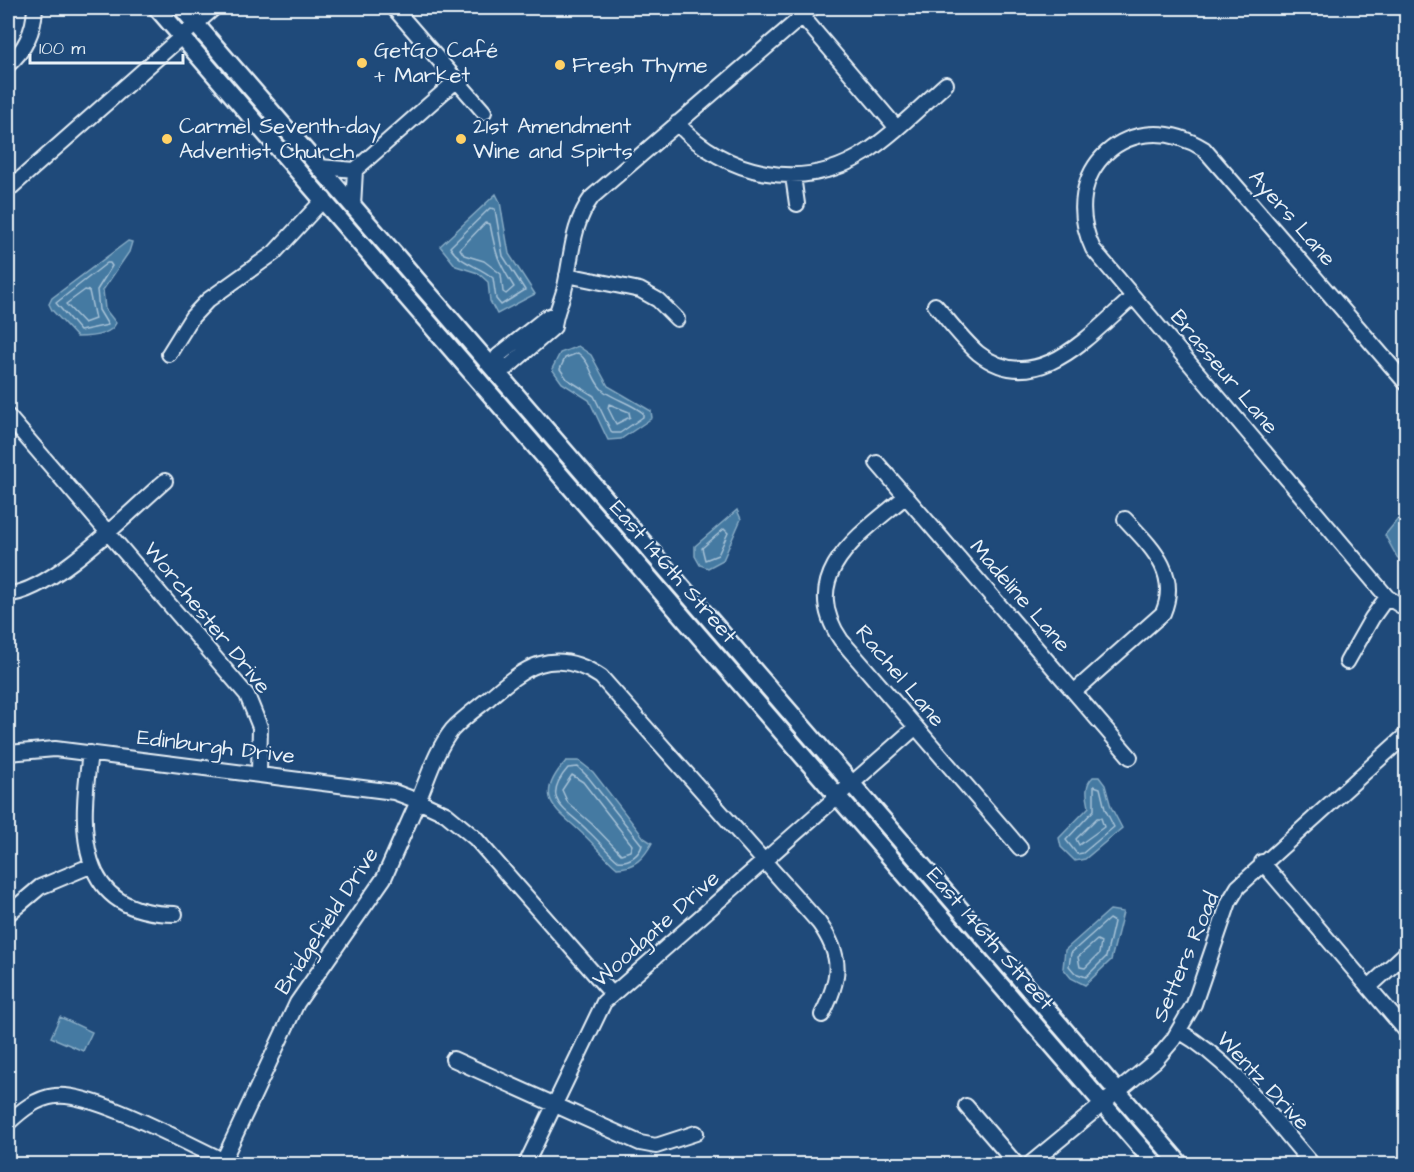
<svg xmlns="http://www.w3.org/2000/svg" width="1414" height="1172" font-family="'Architects Daughter',sans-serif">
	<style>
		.water { fill: #447aa2; stroke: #86aac4; stroke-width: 1.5 }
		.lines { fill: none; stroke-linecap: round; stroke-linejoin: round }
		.shore { stroke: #a6c1d6; stroke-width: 1.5 }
		.minor-casing { stroke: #e8f1f8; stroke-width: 18 }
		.major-casing { stroke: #e8f1f8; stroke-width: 21 }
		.minor { stroke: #1f4a7a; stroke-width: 14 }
		.major { stroke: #1f4a7a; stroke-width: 16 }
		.poi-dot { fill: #ffd166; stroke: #1f4a7a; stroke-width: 2 }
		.labels { text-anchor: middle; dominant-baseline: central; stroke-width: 4.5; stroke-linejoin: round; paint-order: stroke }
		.poi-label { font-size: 22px; fill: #e8f1f8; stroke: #1f4a7a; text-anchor: start }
		.street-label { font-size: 22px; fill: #e8f1f8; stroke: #1f4a7a }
	</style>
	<rect width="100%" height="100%" fill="#1f4a7a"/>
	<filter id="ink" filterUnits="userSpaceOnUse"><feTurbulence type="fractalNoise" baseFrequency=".0167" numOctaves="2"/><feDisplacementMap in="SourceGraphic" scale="12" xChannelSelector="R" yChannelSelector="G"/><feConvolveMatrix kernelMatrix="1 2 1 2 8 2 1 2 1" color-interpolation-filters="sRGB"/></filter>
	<g filter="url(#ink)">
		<path class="water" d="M496 194 500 202 509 254 535 294 497 314 490 301 488 282 478 273 456 266 440 246Z
			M128 241 132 242 129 252 103 290 105 309 116 323C110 336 90 337 77 337L52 310 49 304 52 298Z
			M578 346 591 355 608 386 651 411 652 418 621 439 608 440 589 400 562 383 552 369 560 353Z
			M1406 509V564L1397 557 1385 535Z
			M737 510 741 519 723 560 708 568 700 565 695 556V546Z
			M566 761H579L593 772 644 838 652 843C644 858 634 868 617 868 605 858 595 845 584 835 556 808 532 799 566 761Z
			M1093 777H1099L1105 785 1111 807 1122 828 1085 859 1075 861 1061 847 1059 838 1089 807C1087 797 1084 785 1093 777Z
			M1110 910 1123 912 1111 960 1085 985 1071 978 1063 968 1065 950Z
			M60 1017 92 1032 83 1051 51 1037Z"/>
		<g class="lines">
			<path class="shore" d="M490 208 495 209 503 256 525 290 501 305 496 299 493 278C478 265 460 264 450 247Z
				M485 223 490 224C496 256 498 261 514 287L506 294 503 292 501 274 484 261 464 255 460 249Z
				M107 263H110L112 266 97 290 99 310 108 325 80 331 56 303Z
				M85 290 89 291 95 319 84 323 66 304Z
				M578 353C592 363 592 383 605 392 617 400 632 404 643 413V417L620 433H612L594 396 567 379 560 369 565 358Z
				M609 404 629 412 630 417 616 424 608 408Z
				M724 529 728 533 718 555 705 560 702 548Z
				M578 767 588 777 642 845C640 854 629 863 618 861 607 852 599 841 588 831 567 809 539 801 568 768Z
				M572 775 583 782 632 845 630 851 621 854 592 824 568 803 562 790Z
				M1094 786 1100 788 1105 809 1114 827 1083 853 1077 854 1066 840 1094 810Z
				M1097 818H1101L1104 827 1079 845 1076 839Z
				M1109 919 1114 922 1106 957 1086 977 1075 973 1069 966 1071 953Z
				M1097 940 1101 942 1099 954 1085 968 1080 967 1078 957Z"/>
			<defs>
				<path id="minor" d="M394 8 484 112
					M802 16 896 127
					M8 65C25 50 34 30 35 8
					M677 123C725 176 803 193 865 153 894 134 920 107 946 84
					M320 167 355 170
					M355 170 457 80
					M793 176 797 204
					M8 190 214 8
					M353 206 355 170
					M567 275 640 290 658 300 677 319
					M935 305C949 321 962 339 978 353 1037 400 1091 333 1133 297
					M169 354 192 317 208 300 274 253 324 199
					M499 364 508 367 554 327C555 314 560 305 564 291 572 259 571 225 592 197L812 8
					M499 364 498 356 547 317 555 314
					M1406 383 1204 149C1130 103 1056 171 1093 249L1387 597 1406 609
					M8 416 247 695 260 727 259 773
					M877 463 1130 757
					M906 496C861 534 796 574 841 640L1020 848
					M8 594C51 593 130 511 165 481
					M1347 662 1372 618 1387 597
					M1075 691 1163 613C1180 573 1151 547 1125 519
					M8 753 55 749 394 792 418 801 384 878 297 1003 223 1161
					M90 753C80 827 74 914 175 914
					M1262 862 1406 1031
					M8 914 40 887 90 866
					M1369 987 1406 953
					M612 994 475 838 446 814 418 801C428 778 436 750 452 730 462 719 476 709 487 700 524 667 553 645 601 677L819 923C844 958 840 978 822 1015
					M1179 1031C1234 1063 1271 1117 1312 1164
					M453 1059 640 1143 656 1146 696 1133
					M966 1106 1016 1164
					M8 1123C21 1111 36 1098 55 1096 93 1091 191 1146 231 1164
					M526 1164 604 1002 916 727
					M1030 1164 1156 1060 1173 1040 1194 1004 1229 902 1238 887 1406 735"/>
				<path id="major" d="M157 8 1155 1164
					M182 8 1180 1164"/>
			</defs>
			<use href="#minor" class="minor-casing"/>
			<use href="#major" class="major-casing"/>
			<use href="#minor" class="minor"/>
			<use href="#major" class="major"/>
		</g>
	</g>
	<g class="poi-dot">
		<circle cx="362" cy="63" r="6"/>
		<circle cx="560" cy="65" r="6"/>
		<circle cx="167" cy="139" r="6"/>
		<circle cx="461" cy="139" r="6"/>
	</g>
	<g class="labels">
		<g class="poi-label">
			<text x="374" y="50">GetGo Café<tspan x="374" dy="25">+ Market</tspan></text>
			<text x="572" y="65">Fresh Thyme</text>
			<text x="179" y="126">Carmel Seventh-day<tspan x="179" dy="25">Adventist Church</tspan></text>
			<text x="473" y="126">21st Amendment<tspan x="473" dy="25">Wine and Spirts</tspan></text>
		</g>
		<g class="street-label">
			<text transform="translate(1292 218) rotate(49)">Ayers Lane</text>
			<text transform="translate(1224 372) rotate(50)">Brasseur Lane</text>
			<text transform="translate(673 572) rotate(49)">East 146th Street</text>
			<text transform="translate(1020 596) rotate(49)">Madeline Lane</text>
			<text transform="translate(207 618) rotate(51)">Worchester Drive</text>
			<text transform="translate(900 676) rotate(50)">Rachel Lane</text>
			<text transform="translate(216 747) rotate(7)">Edinburgh Drive</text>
			<text transform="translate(327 921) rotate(-57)">Bridgefield Drive</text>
			<text transform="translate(656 929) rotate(-42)">Woodgate Drive</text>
			<text transform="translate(990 939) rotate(49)">East 146th Street</text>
			<text transform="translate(1186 957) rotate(-67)">Setters Road</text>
			<text transform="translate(1263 1081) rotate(47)">Wentz Drive</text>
		</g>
	</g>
	<rect width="1414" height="1172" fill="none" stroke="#1f4a7a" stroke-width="30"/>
	<rect x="15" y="15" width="1384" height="1142" fill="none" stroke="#e8f1f8" stroke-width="2" filter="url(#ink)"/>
	<path d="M30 54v9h153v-9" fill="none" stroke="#e8f1f8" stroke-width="3"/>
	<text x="39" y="54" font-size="18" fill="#e8f1f8" stroke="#1f4a7a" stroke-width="4.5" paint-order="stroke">100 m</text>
</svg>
